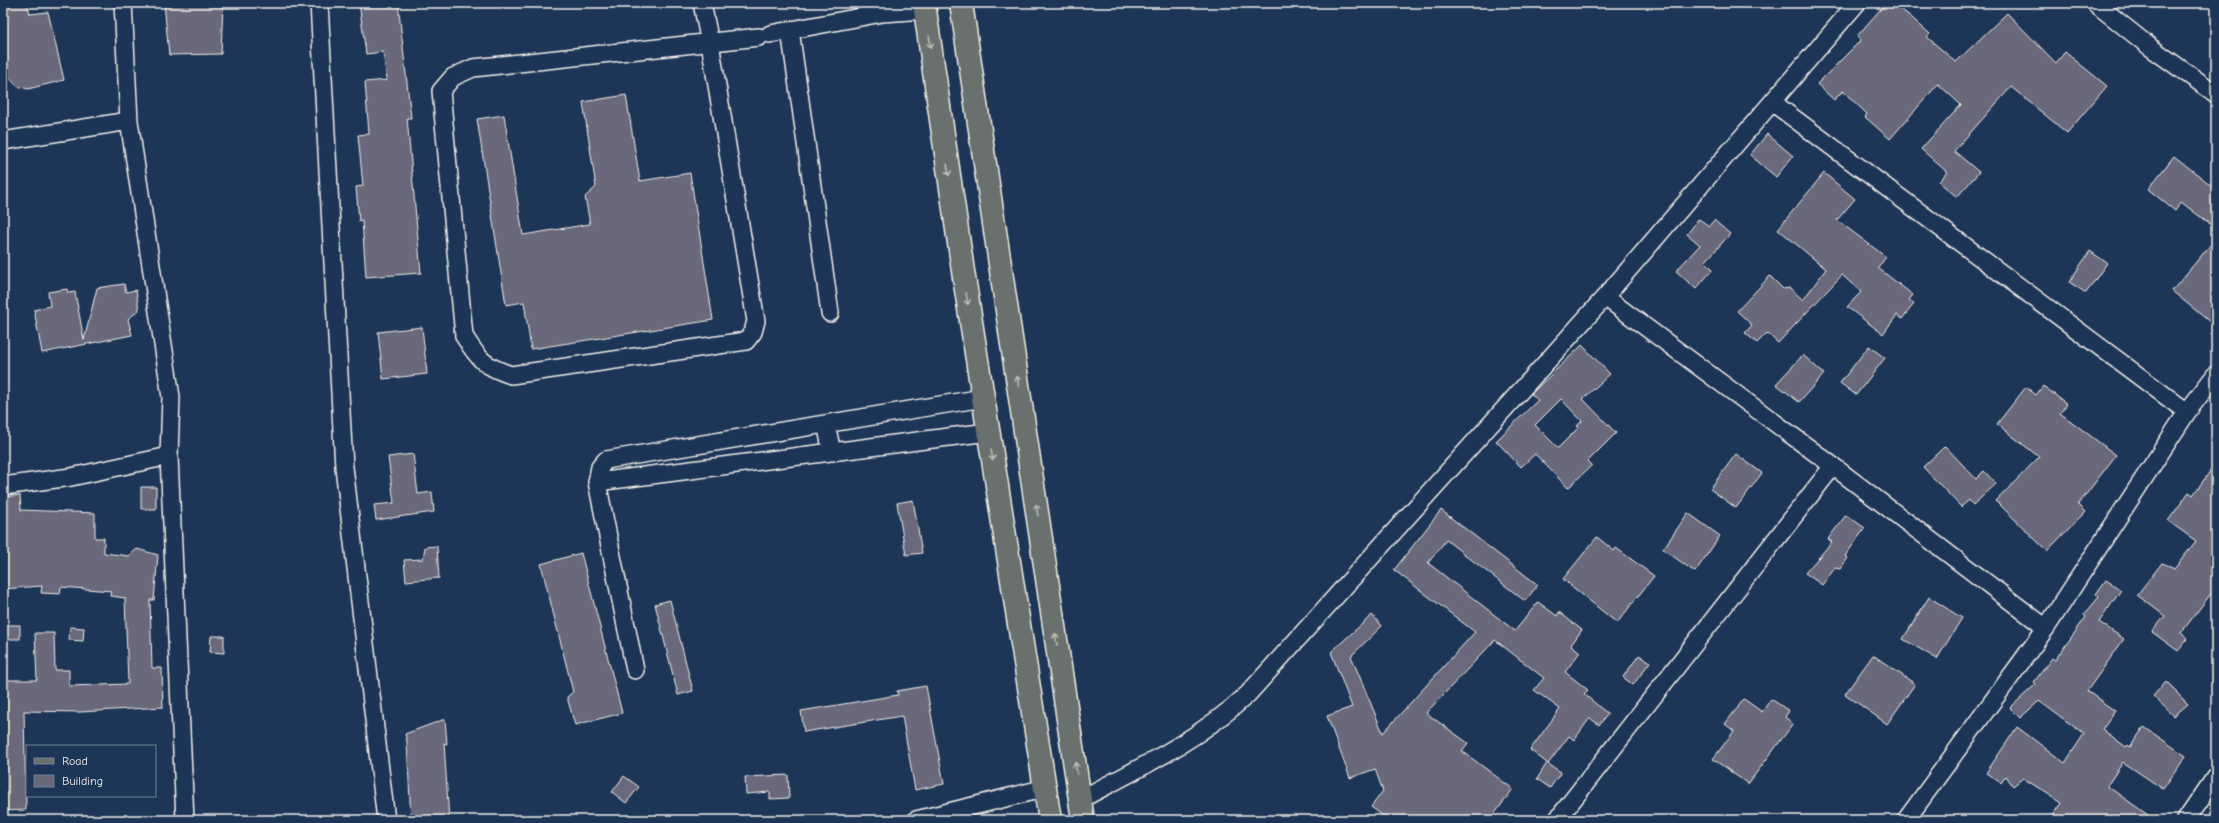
<svg xmlns="http://www.w3.org/2000/svg" width="2219" height="823" font-family="'Comic Neue',sans-serif">
	<style>
		.building { fill: #6a697c; stroke: #f4f1e8; fill-rule: evenodd }
		.lines { fill: none; stroke-linecap: round; stroke-linejoin: round }
		.minor-casing { stroke: #f4f1e8; stroke-width: 20 }
		.major-casing { stroke: #f4f1e8; stroke-width: 25 }
		.minor { stroke: #1d3557; stroke-width: 17 }
		.major { stroke: #6b706d; stroke-width: 22 }
		.oneway { stroke: #bdbdb7 }
	</style>
	<rect width="100%" height="100%" fill="#1d3557"/>
	<filter id="ink" filterUnits="userSpaceOnUse"><feTurbulence type="fractalNoise" baseFrequency=".025" numOctaves="2"/><feDisplacementMap in="SourceGraphic" scale="8" xChannelSelector="R" yChannelSelector="G"/><feConvolveMatrix kernelMatrix="1 2 1 2 8 2 1 2 1" color-interpolation-filters="sRGB"/></filter>
	<g filter="url(#ink)">
		<path class="building" d="M3 3H27L30 14 48 12 64 80 28 89 17 86 3 71Z
			M164 3H223L221 54 169 55Z
			M359 3H398L411 118H407L421 273 366 277 362 220 359 221 356 187 363 186 358 135 369 134 365 82 387 80 383 52 366 54Z
			M1886 3H1893L1911 17 1930 34 1927 37 1956 62 2007 13 2056 63 2065 52 2107 86 2067 133 2011 87 1954 151 1979 172 1957 197 1939 182 1947 172 1921 149 1961 105 1938 84 1890 139 1865 117 1867 114 1843 91 1834 100 1817 84 1861 40 1857 36Z
			M626 95 640 181 690 173 713 320 531 349 524 302 506 305 477 119 504 115 523 235 590 224 585 197 596 187 583 102Z
			M1767 134 1793 156 1776 177 1750 155Z
			M2174 156 2216 189V229L2181 202 2175 211 2148 189Z
			M1824 173 1855 199 1837 220 1886 257 1878 268 1913 295 1909 300 1914 304 1902 319 1897 315 1883 334 1847 307 1861 292 1842 275 1778 343 1767 333 1757 343 1745 333 1752 325 1737 311 1770 276 1783 289 1790 288 1803 300 1826 269 1778 229Z
			M1699 219 1709 226 1714 220 1730 234 1705 262 1713 269 1696 289 1676 271 1700 245 1687 234Z
			M2216 238V327L2172 291Z
			M2090 251 2107 263 2086 293 2069 282Z
			M124 284 126 292 136 290 139 310 128 319 132 335 42 353 34 310 50 306 48 292 67 289 68 293 75 292 84 340 97 288Z
			M422 327 427 374 383 379 378 332Z
			M1582 345 1610 374 1583 399 1616 433 1588 461 1592 465 1568 488 1535 454 1521 467 1496 441 1538 400 1531 394ZM1561 399 1582 421 1577 426 1579 427 1558 448 1535 425Z
			M1869 346 1885 358 1856 395 1840 383Z
			M1803 355 1824 374 1799 402 1776 384Z
			M2043 386 2067 404 2060 413 2116 455 2078 505 2085 512 2047 551 1996 501 2039 457 1997 424 2026 387 2036 395Z
			M1945 446 1976 479 1984 471 1996 484 1973 505 1969 500 1961 507 1923 467Z
			M413 454 418 494 432 492 434 512 376 520 374 505 394 503 388 457Z
			M1736 454 1762 473 1736 508 1710 489Z
			M2216 463V587L2181 633 2188 639 2178 651 2152 632 2165 616 2137 595 2162 563 2175 568 2196 541 2168 521 2189 492 2193 495Z
			M141 487H156V509H141Z
			M20 495 21 510 95 513V538H104V553L129 556 137 549 158 555 154 600H150L152 668H162L163 707 80 712 24 711 26 810 3 811V680H37L35 633H54L55 670H69V686L128 684 125 598 110 596 111 591 61 587 60 594 41 593 42 586 3 589V497Z
			M913 500 922 553 906 555 897 503Z
			M1441 510 1538 585 1525 601 1446 540 1428 563 1515 631 1538 602 1557 616 1559 612 1582 630 1571 645 1580 652 1565 672 1588 690 1584 694 1608 714 1599 725 1590 718 1574 740 1569 736 1548 764 1561 772 1550 788 1537 779 1547 763 1530 750 1560 709 1534 690 1544 678 1495 640 1426 713 1468 743 1462 751 1513 789 1490 820H1389L1371 807 1383 791 1375 769 1350 778 1327 716 1352 707 1331 652 1372 615 1382 626 1351 656 1383 733 1475 632 1394 570Z
			M1688 513 1720 536 1695 572 1663 549Z
			M1846 515 1865 528 1845 556 1848 558 1840 569 1835 568 1822 585 1805 573 1832 542 1828 539Z
			M1597 537 1614 551 1616 548 1654 576 1617 623 1563 579Z
			M437 546 439 578 406 581 404 560 423 559 425 547Z
			M581 553 622 713 575 725 567 697 573 692 541 564Z
			M2106 580 2121 590 2099 622 2124 639 2087 691 2115 711 2102 729 2126 747 2128 745 2130 747 2144 727 2186 756 2163 789 2123 762 2107 786 2155 820H2050L2062 803 2023 778 2013 786 2006 776 2001 783 1986 773 2017 727 2065 763 2084 734 2039 701 2020 718 2010 708 2036 684 2034 682 2052 658 2055 660 2086 617 2084 615 2099 597 2096 594Z
			M1929 597 1962 618 1937 659 1903 639Z
			M670 600 693 691 678 695 655 604Z
			M3 625H20V639H3Z
			M70 627 84 628 83 641 69 640Z
			M211 636H224V653L210 652Z
			M1639 655 1650 662 1633 685 1623 677Z
			M1873 655 1915 684 1887 724 1845 694Z
			M2166 682 2188 704 2174 716 2153 696Z
			M926 686 944 784 915 790 902 716 804 732 801 711 898 695 897 691Z
			M1744 699 1762 712 1771 699 1789 711 1785 717 1793 724 1748 784 1713 759 1734 731 1725 724Z
			M445 719 447 744 444 743 449 820H411L407 742 405 734Z
			M788 775 789 798 770 799V792L746 794 745 777Z
			M624 776 639 787 626 803 612 792Z"/>
		<g class="lines">
			<defs>
				<path id="minor" d="M123 3 129 121 171 397 169 456 185 820
					M319 3 344 467 386 820
					M702 3 710 43 756 321 753 332 746 341 511 375C484 366 479 360 464 336L441 91 453 77 473 68 759 37
					M2095 3 2150 47 2216 94
					M790 30 830 313
					M770 34 882 13 925 10
					M1772 102 2187 412
					M3 141 129 121
					M1605 297 1833 466 2046 628
					M826 424 832 452
					M597 482 988 432
					M3 486 71 477 169 456
					M635 670 597 482 600 467 606 460 983 398
					M1081 799C1138 769 1200 739 1248 694L1605 297 1857 3
					M916 820 1046 788
					M1557 820 1833 466
					M1906 820 2046 628 2187 412 2216 374
					M2186 820 2216 776"/>
				<path id="major" d="M924 3 963 271 1050 820
					M961 3 1083 820"/>
			</defs>
			<use href="#minor" class="minor-casing"/>
			<use href="#major" class="major-casing"/>
			<use href="#minor" class="minor"/>
			<use href="#major" class="major"/>
		</g>
		<defs><path id="oneway-shaft" d="M-6 0H5M1.5-3L5.5 0L1.5 3" fill="none" stroke-width="1.6" stroke-linecap="round" stroke-linejoin="round"/></defs>
		<g class="oneway">
			<use href="#oneway-shaft" transform="translate(930 42) rotate(82)"/>
			<use href="#oneway-shaft" transform="translate(948 170) rotate(82)"/>
			<use href="#oneway-shaft" transform="translate(967 299) rotate(81)"/>
			<use href="#oneway-shaft" transform="translate(1018 382) rotate(-99)"/>
			<use href="#oneway-shaft" transform="translate(992 455) rotate(81)"/>
			<use href="#oneway-shaft" transform="translate(1037 510) rotate(-99)"/>
			<use href="#oneway-shaft" transform="translate(1056 639) rotate(-99)"/>
			<use href="#oneway-shaft" transform="translate(1076 768) rotate(-99)"/>
		</g>
	</g>
	<rect width="2219" height="823" fill="none" stroke="#1d3557" stroke-width="16"/>
	<rect x="8" y="8" width="2203" height="807" fill="none" stroke="#f4f1e8" stroke-width="1.5" filter="url(#ink)"/>
	<rect x="26" y="745" width="130" height="52" fill="#1d3557" stroke="#738091"/>
	<rect x="34" y="758" width="20" height="6" fill="#6b706d" stroke="#738091"/>
	<text x="62" y="765" font-size="12" fill="#f4f1e8">Road</text>
	<rect x="34" y="775" width="20" height="12" fill="#6a697c" stroke="#738091"/>
	<text x="62" y="785" font-size="12" fill="#f4f1e8">Building</text>
</svg>
